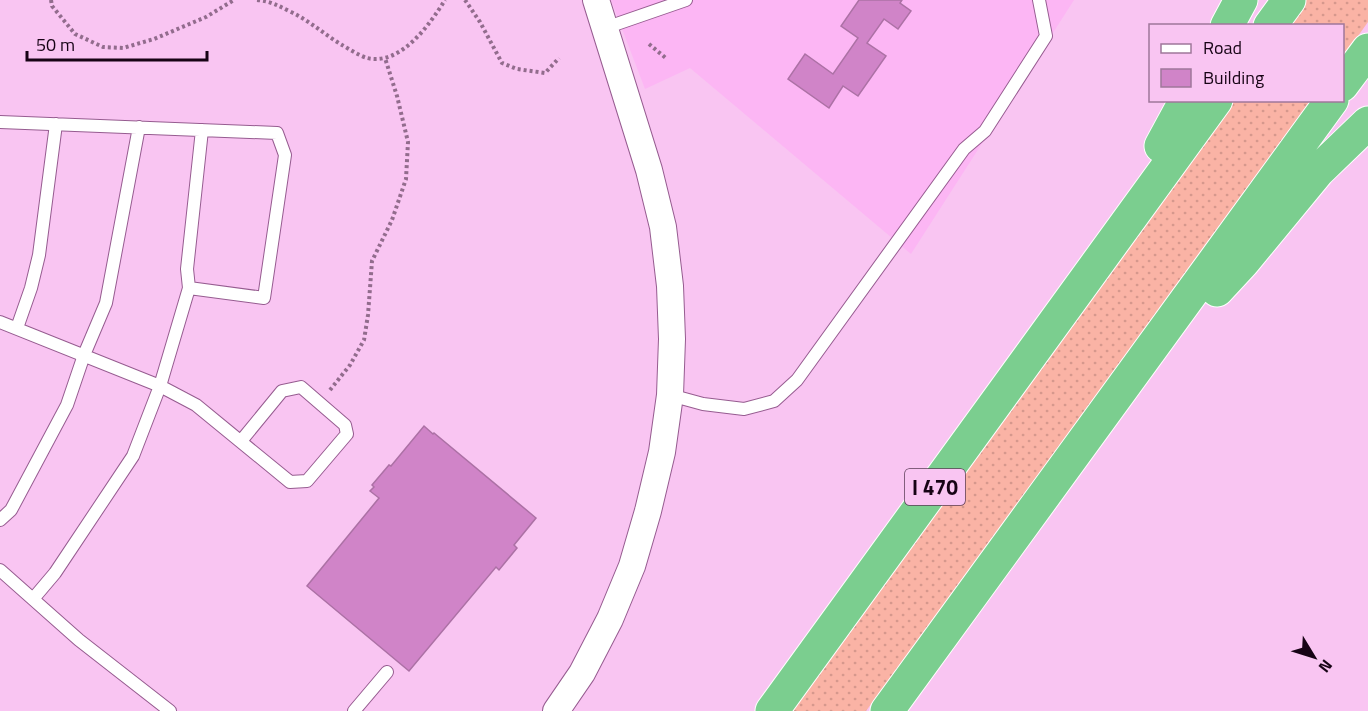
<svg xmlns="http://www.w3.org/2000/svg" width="1368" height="711" font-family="'Titillium Web',sans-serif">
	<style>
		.built { fill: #fcb6f4 }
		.grass { fill: url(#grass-dots) }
		.building { fill: #d084c8; stroke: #ac71a5; stroke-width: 1.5 }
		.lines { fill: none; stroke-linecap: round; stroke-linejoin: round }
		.lane-casing { stroke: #965c90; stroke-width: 14 }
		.street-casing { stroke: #965c90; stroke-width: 28 }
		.highway-casing { stroke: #fff; stroke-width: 35 }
		.path { stroke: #926c8d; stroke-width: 4; stroke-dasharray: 3 3; stroke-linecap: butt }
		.lane { stroke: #fff; stroke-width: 12 }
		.street { stroke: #fff; stroke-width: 26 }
		.highway { stroke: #7bce8f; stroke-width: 33 }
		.labels { text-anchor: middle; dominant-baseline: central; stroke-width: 4.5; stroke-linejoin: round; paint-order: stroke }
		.shield { fill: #f9c5f2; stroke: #5b3d57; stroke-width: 1.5 }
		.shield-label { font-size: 21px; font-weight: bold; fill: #170315 }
	</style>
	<defs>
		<pattern id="grass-dots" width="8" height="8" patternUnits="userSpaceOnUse" patternTransform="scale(1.5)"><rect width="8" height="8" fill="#fab3a5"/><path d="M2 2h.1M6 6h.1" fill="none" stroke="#d6988d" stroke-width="1.8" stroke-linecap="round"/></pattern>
	</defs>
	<rect width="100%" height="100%" fill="#f9c5f2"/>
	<path class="built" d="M611 0H1074L911 254 690 68 645 89Z"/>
	<path class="grass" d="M1306 0H1368V22L1343 57 1342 26H1288Z
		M1234 101H1310L866 711H791Z"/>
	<path class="building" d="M859 0H902L900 3 911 11 898 29 884 19 867 43 886 56 858 96 843 86 829 108 788 79 805 54 833 74 858 38 841 26Z
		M424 426 433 434 434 433 536 518 514 545 517 548 499 570 496 567 409 671 307 586 379 498 370 491 374 487 372 485 389 465 391 466Z"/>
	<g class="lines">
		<defs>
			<path id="lane" d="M605 28 686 0
				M0 122 277 133 285 155 264 298 189 288 160 386 133 456 55 573 33 599
				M189 288 187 269 202 130
				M0 322 160 386 196 405 290 482 307 481 347 434 345 425 301 387 282 391 241 441
				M17 328 31 288 39 255 56 124
				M670 395 703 404 744 409 774 401 797 380 964 149 985 131 1046 36 1039 0
				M0 520 11 510 67 405 84 355 106 303 139 127
				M0 570 79 640 170 711
				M354 711 387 672"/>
			<path id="street" d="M556 711 582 673 610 619 632 566 648 511 662 452 670 395 672 339 670 286 663 227 649 170 596 0"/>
			<path id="highway" d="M1227 26 1241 0
				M1270 26 1289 0
				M1342 85 1368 50
				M1161 146 1186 100
				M1217 290 1243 262 1318 171 1368 123
				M772 711 1216 100
				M887 711 1332 100"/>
		</defs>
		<use href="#lane" class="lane-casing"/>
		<use href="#street" class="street-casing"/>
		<use href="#highway" class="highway-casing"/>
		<path class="path" d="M51 0 52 6 75 34 103 47 123 48 154 39 206 17 234 0
			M257 0C270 1 279 6 291 12 310 21 325 35 342 45 349 49 360 56 367 58 401 66 430 24 445 0
			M465 0 480 22 502 63 517 69 545 73 559 58
			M649 44 667 59
			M330 390 350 365 364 340 368 315 372 261 392 220 406 179 408 142 397 96 385 58"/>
		<use href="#lane" class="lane"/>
		<use href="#street" class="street"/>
		<use href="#highway" class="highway"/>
	</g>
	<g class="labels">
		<rect class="shield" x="905" y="469" width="60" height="36" rx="4.5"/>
		<g class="shield-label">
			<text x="935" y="487">I 470</text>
		</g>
	</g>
	<rect x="1149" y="24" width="195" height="78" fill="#f9c5f2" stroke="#9f779a" stroke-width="1.5"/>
	<rect x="1161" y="44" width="30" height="9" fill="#ffffff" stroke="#9f779a" stroke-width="1.5"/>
	<text x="1203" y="54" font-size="18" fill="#170315">Road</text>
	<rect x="1161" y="69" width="30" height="18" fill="#d084c8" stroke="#9f779a" stroke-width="1.5"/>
	<text x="1203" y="84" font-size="18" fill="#170315">Building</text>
	<g transform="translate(1314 657) rotate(128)" stroke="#f9c5f2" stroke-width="4.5" paint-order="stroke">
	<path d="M0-4.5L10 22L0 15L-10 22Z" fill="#170315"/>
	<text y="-9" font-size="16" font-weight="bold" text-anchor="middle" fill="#170315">N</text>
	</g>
	<path d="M27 51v9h180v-9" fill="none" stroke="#170315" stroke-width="3"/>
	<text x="36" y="51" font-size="18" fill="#170315" stroke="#f9c5f2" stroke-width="4.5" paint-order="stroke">50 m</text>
</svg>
